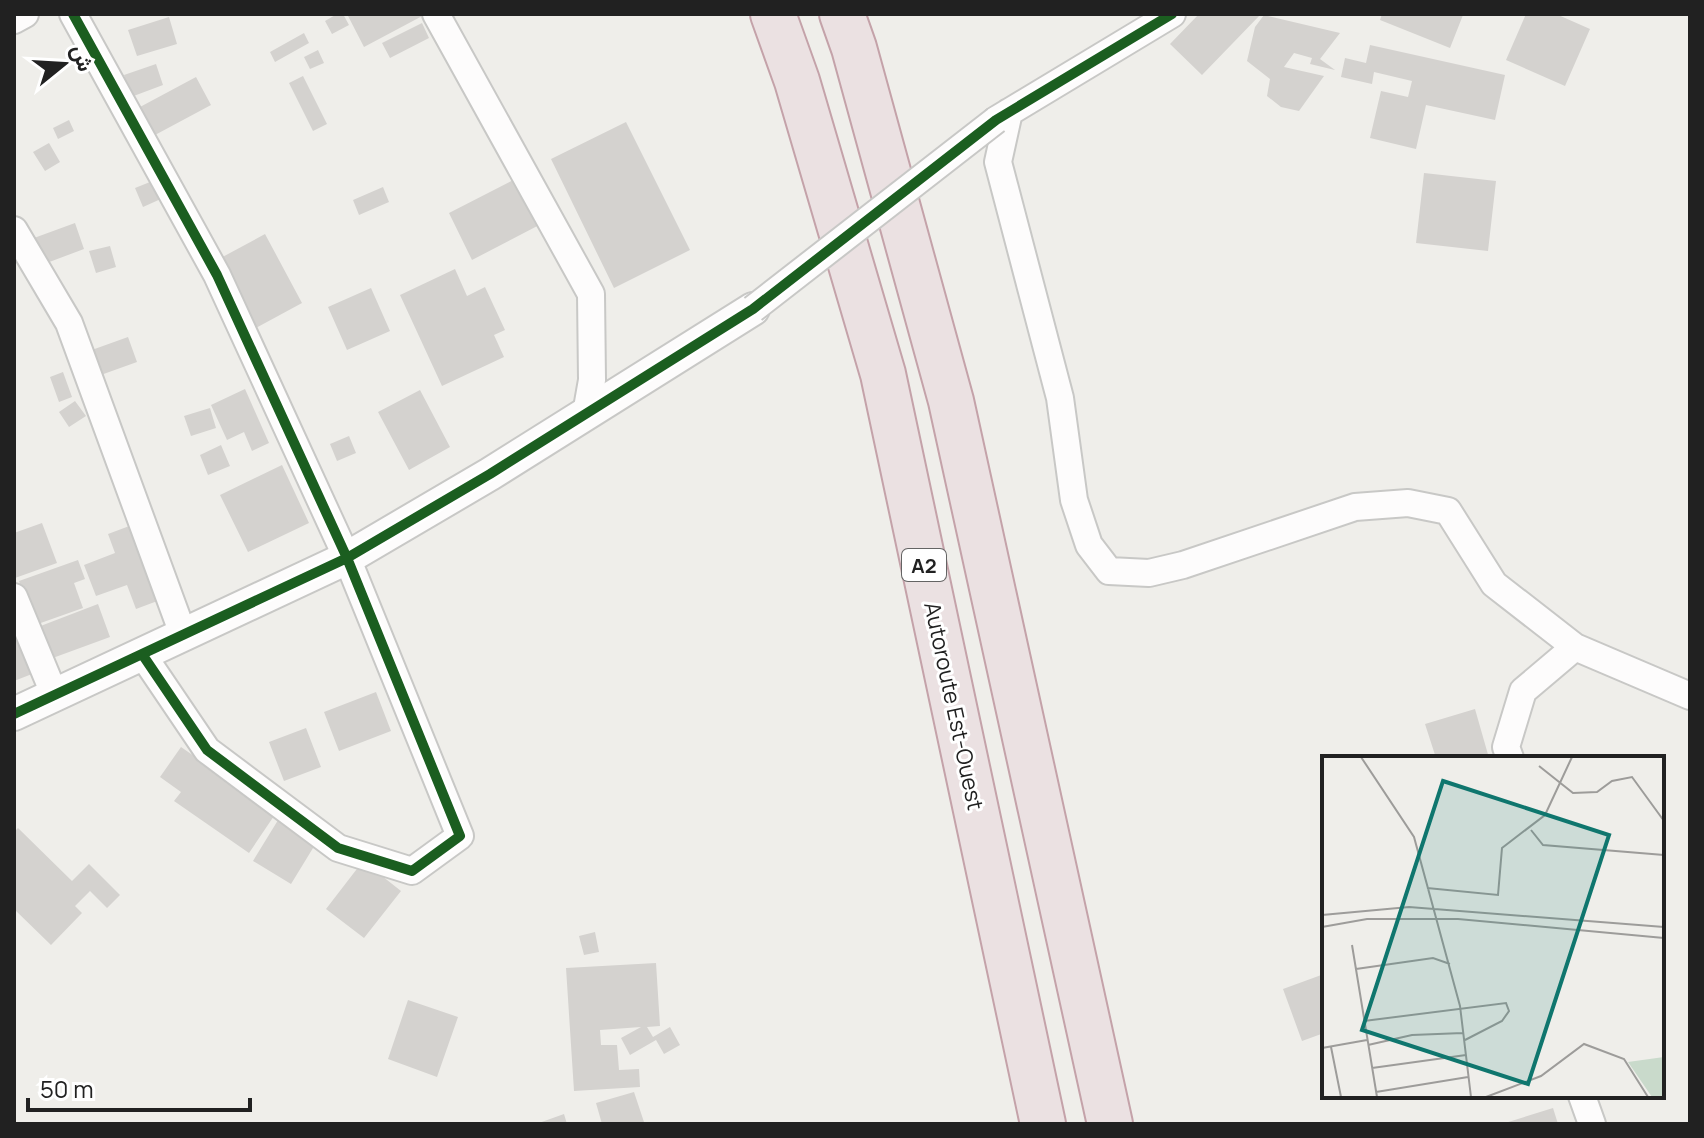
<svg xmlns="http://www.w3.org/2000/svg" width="1704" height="1138" font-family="Manrope,Vazirmatn,sans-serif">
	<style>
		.building { fill: #d4d2cf }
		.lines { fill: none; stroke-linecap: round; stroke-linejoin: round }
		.minor-casing { stroke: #c8c8c6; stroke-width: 30 }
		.tertiary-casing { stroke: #c8c8c6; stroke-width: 36 }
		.motorway-casing { stroke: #c4a2a9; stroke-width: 48 }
		.minor { stroke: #fdfcfc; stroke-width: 26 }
		.tertiary { stroke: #fdfcfc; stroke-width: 32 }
		.motorway { stroke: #ebe1e2; stroke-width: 44 }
		.minor-bridge-casing { stroke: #c8c8c6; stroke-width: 30; stroke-linecap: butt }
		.minor-bridge { stroke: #fdfcfc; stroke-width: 26 }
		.cycleway-casing { stroke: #fff; stroke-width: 15 }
		.cycleway { stroke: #1b5e20; stroke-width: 10 }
		.labels { text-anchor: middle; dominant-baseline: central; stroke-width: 6; stroke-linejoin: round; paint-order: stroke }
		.shield { fill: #fff; stroke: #646464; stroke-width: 2 }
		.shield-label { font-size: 20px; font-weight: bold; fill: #212121 }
		.street-label { font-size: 22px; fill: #212121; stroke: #fff }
		.inset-road { fill: none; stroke: #9d9c9a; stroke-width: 2 }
		.view { fill: #0f766e; fill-opacity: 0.15; stroke: #0f766e; stroke-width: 4 }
		.inset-edge { fill: none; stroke: #212121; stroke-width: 4 }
	</style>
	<rect width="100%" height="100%" fill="#efeeea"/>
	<path class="building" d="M337 14H343L349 25 332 34 325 21Z
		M347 14H426L364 47Z
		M1199 14H1261L1202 75 1170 44Z
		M1382 14H1461L1463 15 1450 48 1380 20Z
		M1526 14H1556L1590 29 1565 86 1506 60Z
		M1264 15 1340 33 1320 59 1335 70 1310 64 1312 58 1294 53 1284 67 1324 76 1299 111 1281 107 1267 96 1270 79 1247 61 1255 27Z
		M169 17 177 44 137 56 128 30Z
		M422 23 429 38 390 58 382 43Z
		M304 33 309 43 275 62 270 52Z
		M1370 45 1505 75 1495 120 1426 105 1416 149 1370 138 1381 91 1408 97 1412 81 1374 72 1372 84 1341 77 1345 58 1366 63Z
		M318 50 324 63 310 69 304 57Z
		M156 64 163 85 131 97 124 75Z
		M303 76 327 124 313 131 289 83Z
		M196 77 211 105 155 135 140 107Z
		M69 120 74 131 58 139 53 128Z
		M626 122 690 250 614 288 551 159Z
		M49 143 60 162 45 171 33 152Z
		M1424 173 1496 181 1488 251 1416 243Z
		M521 176 545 222 472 260 449 213Z
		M155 180 163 198 143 207 135 188Z
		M383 187 389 202 359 215 353 200Z
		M75 223 84 249 44 264 34 238Z
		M265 234 302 303 254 329 217 260Z
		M110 246 116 267 96 273 89 251Z
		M455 269 467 296 485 287 505 330 494 335 504 357 442 386 400 295Z
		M371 288 390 331 347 350 328 307Z
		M128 337 137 362 98 376 89 351Z
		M63 372 72 397 59 402 50 377Z
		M245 389 269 443 252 451 244 432 227 440 211 405Z
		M420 390 450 447 409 470 378 412Z
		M75 401 86 416 69 427 59 412Z
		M210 408 216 428 191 436 184 416Z
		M349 436 356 453 337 461 330 444Z
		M221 445 230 466 208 475 200 455Z
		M282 465 309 523 248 552 220 495Z
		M42 523 57 563 15 578 14 533Z
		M132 525 160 600 136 609 127 585 96 596 84 565 115 553 108 534Z
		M78 560 85 579 74 583 83 608 35 625 19 581Z
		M98 604 110 637 50 659 38 627Z
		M18 637 32 674 14 681V638Z
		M376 692 391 731 339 751 324 712Z
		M1475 709 1489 758H1436L1425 724Z
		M306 728 321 767 284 781 269 742Z
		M181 747 276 813 249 853 174 801 181 792 160 777Z
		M283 812 321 835 291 884 253 861Z
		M18 828 72 881 89 864 120 895 107 908 90 891 75 906 82 913 51 945 14 909V832Z
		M363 861 401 891 364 938 326 909Z
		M595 932 599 952 584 955 579 936Z
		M656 963 660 1026 647 1027 653 1037 670 1027 680 1045 664 1054 656 1040 630 1055 621 1038 641 1027 600 1030 601 1045H617L619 1070 639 1069 640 1087 574 1091 566 968Z
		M1324 974V1033L1302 1041 1283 989Z
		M408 1000 458 1017 437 1077 388 1059Z
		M634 1092 644 1122 602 1124 596 1103Z
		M1553 1108 1558 1124H1505V1123Z
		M564 1114 567 1124H536Z"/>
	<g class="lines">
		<defs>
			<path id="minor" d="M73 14 217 275 347 558 460 836 412 871 338 848 207 750 142 654
				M436 14 591 294 592 380 586 414
				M14 20 25 14
				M1009 112 998 162 1060 398 1074 500 1089 545 1109 571 1149 573 1183 565 1355 507 1408 503 1448 511 1494 584 1575 647 1690 696
				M996 120 1172 14
				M14 230 69 323 183 634
				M14 597 55 696
				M1510 758 1506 747 1523 691 1575 647
				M1582 1096 1592 1124"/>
			<path id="tertiary" d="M14 714 347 558 490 474 753 309"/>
			<path id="motorway" d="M773 14 797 81 883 374 1043 1124
				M842 14 854 48 951 401 1110 1124"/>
		</defs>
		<use href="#minor" class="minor-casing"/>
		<use href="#tertiary" class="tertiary-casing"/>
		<use href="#motorway" class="motorway-casing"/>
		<use href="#minor" class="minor"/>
		<use href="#tertiary" class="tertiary"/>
		<use href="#motorway" class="motorway"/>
		<defs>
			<path id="minor-bridge" d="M753 309 996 120"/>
		</defs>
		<use href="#minor-bridge" class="minor-bridge-casing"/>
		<use href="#minor-bridge" class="minor-bridge"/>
		<defs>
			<path id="cycleway" d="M73 14 217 275 347 558 460 836 412 871 338 848 207 750 142 654
				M14 714 347 558 490 474 753 309 996 120 1172 14"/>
		</defs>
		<use href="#cycleway" class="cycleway-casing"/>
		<use href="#cycleway" class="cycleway"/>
	</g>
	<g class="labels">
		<rect class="shield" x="902" y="549" width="44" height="32" rx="6"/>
		<g class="shield-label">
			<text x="924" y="565">A2</text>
		</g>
		<g class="street-label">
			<text transform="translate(954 706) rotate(78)">Autoroute Est-Ouest</text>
		</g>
	</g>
	<g transform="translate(1322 756)">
		<rect width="342" height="342" fill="#efeeea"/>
		<path d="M342 301V341H330L306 306Z" fill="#c9dacb"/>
		<path class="inset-road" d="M39 1 92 81 138 250 149 341M217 10 251 37 275 36 290 25 310 21 342 65M209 74 221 89 342 99M105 132 176 139 180 92 223 59 250 1M0 159 87 151 342 171M0 171 45 163H136L342 182M30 189 55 341M34 213 111 202 128 208M42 265 184 247 187 255 180 265 143 284M46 289 90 279 141 277M9 291 19 341M0 292 45 284M50 312 144 299M54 336 146 321M164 341 219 320 262 288 302 303 326 341"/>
		<path class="view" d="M121 25 287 79 206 328 40 274Z"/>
		<rect width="342" height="342" class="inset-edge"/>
	</g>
	<rect width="1704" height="1138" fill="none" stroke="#212121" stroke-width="32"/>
	<g transform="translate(64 64) rotate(72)" stroke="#ffffff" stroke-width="6" paint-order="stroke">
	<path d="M0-6L14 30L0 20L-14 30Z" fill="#212121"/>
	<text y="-12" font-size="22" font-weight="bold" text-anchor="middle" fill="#212121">ش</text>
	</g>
	<path d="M28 1098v12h222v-12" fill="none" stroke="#212121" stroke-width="4"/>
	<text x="40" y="1098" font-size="24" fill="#212121" stroke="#ffffff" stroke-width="6" paint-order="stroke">50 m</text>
</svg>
